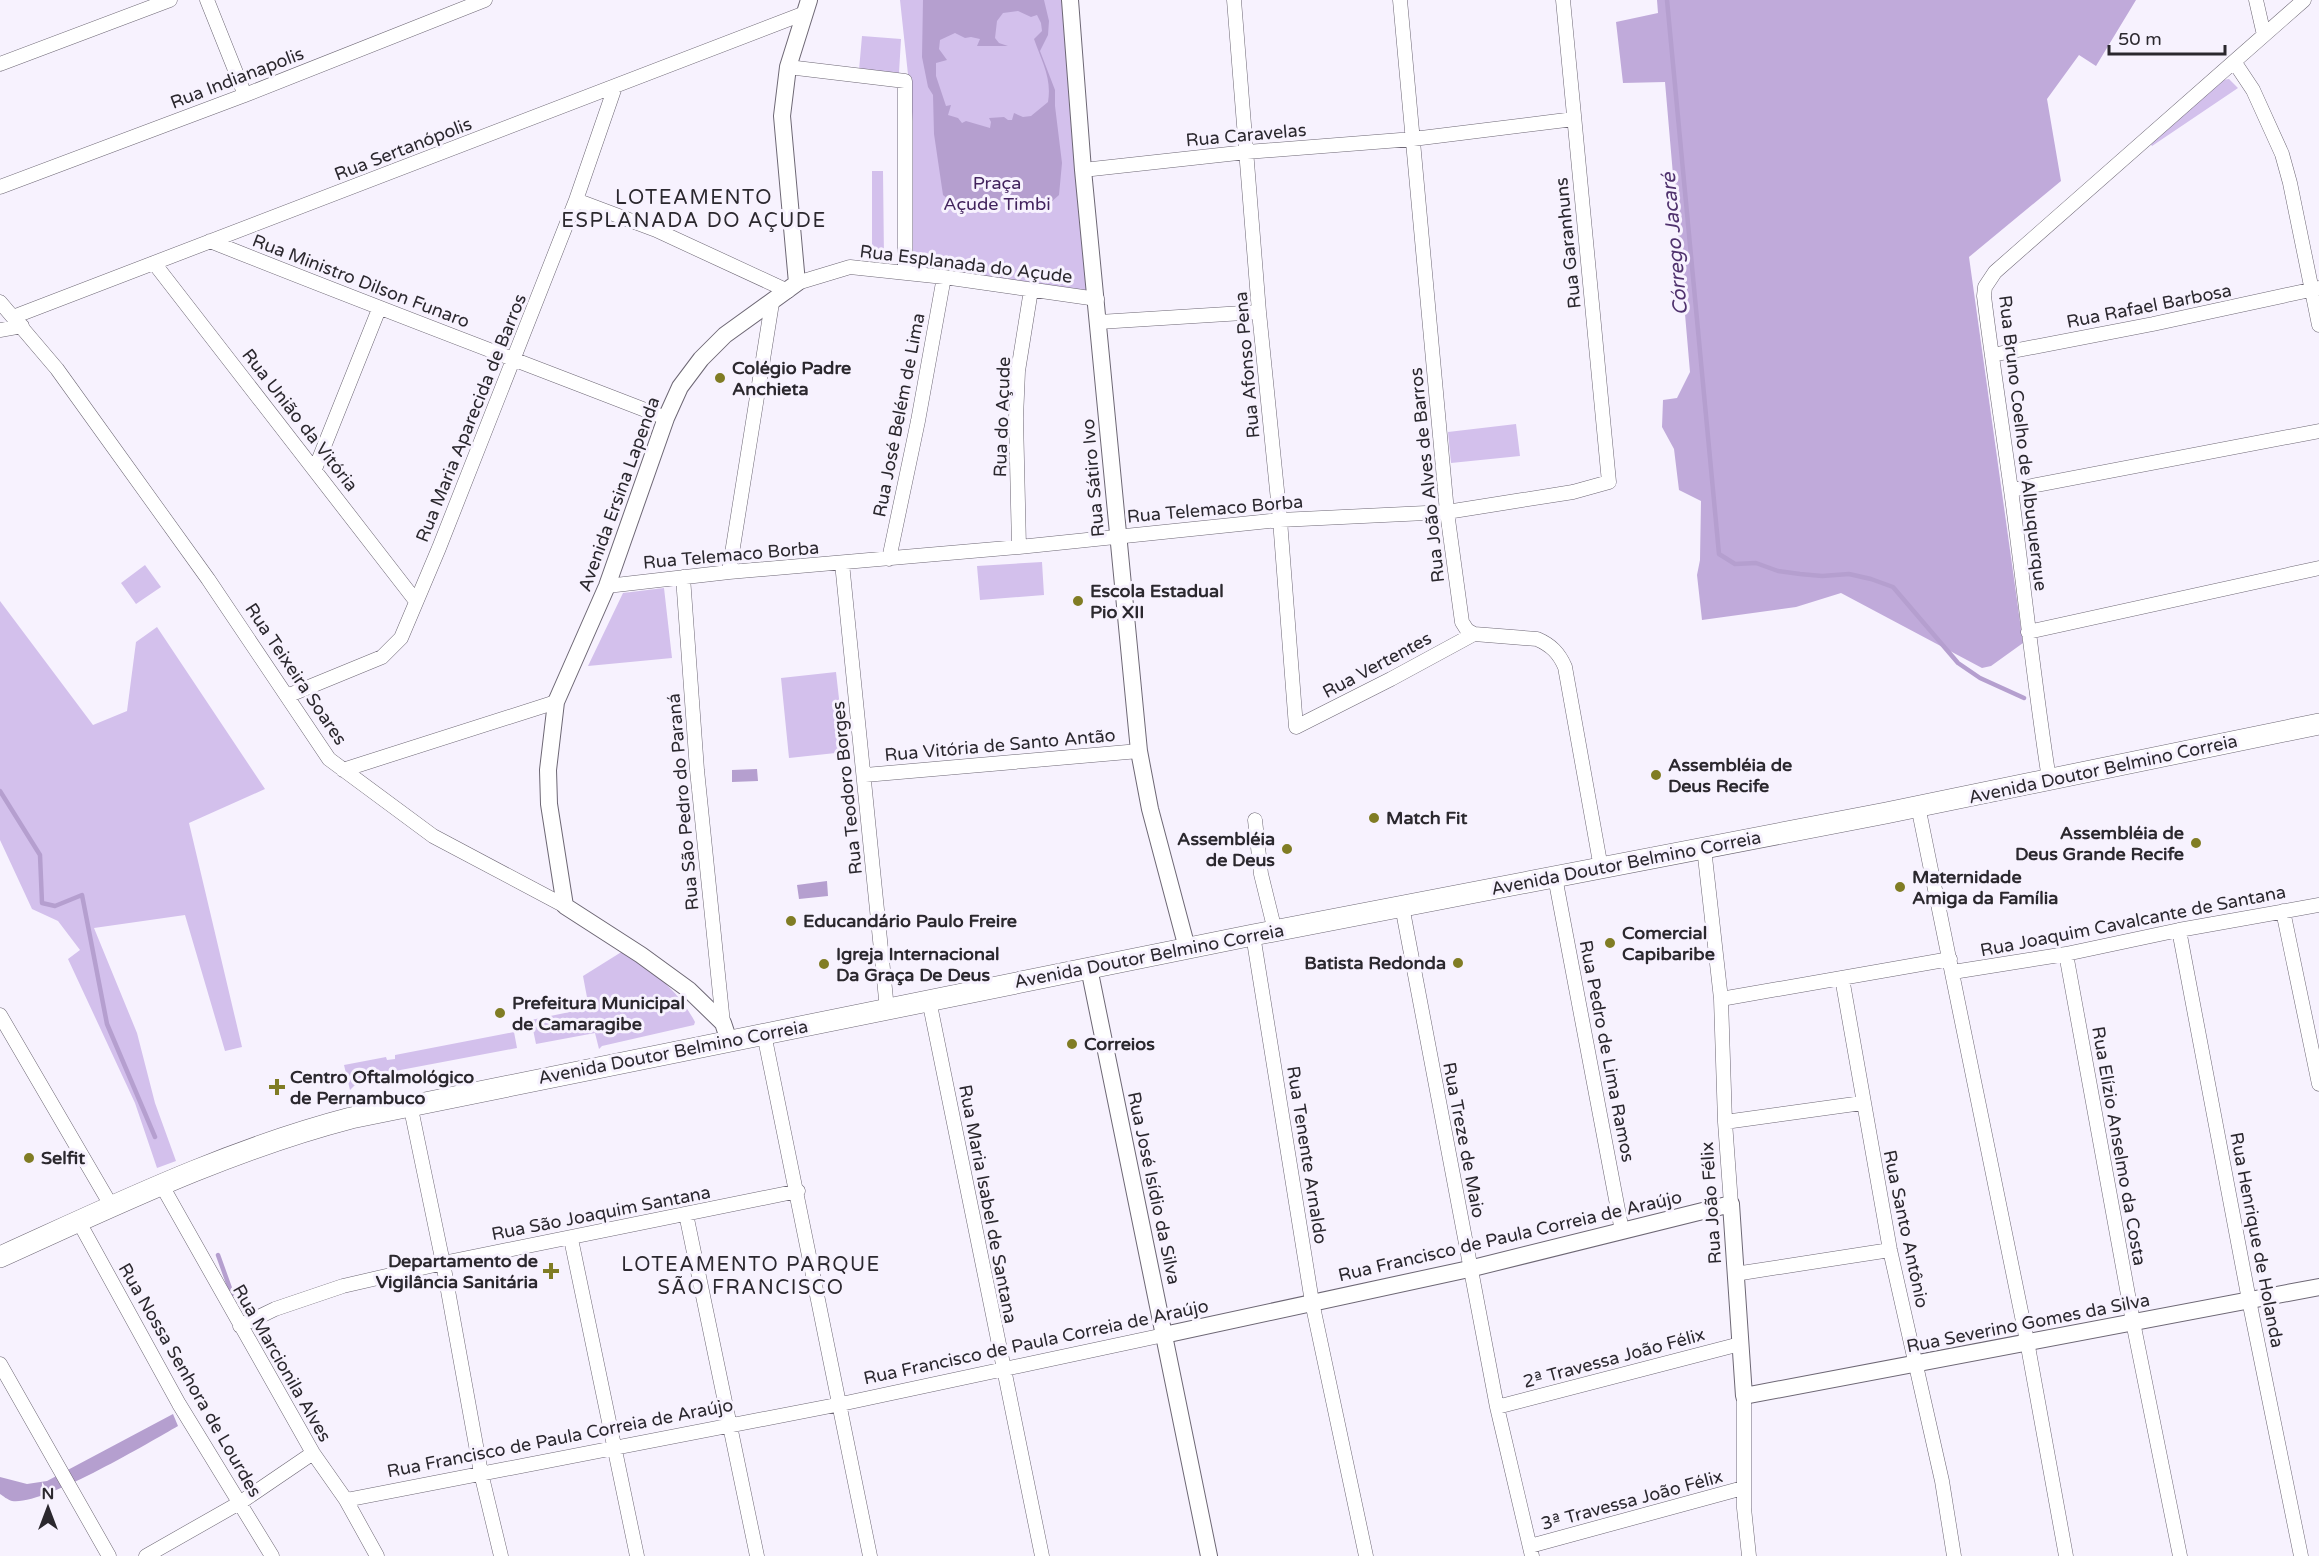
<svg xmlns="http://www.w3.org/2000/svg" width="2319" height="1556" font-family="'Varela Round',sans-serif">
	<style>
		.green { fill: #d3c0ec }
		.forest { fill: #c0aada }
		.water { fill: #b59fcf; fill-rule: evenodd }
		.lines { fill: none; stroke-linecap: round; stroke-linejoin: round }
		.stream { stroke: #b59fcf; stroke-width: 4.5 }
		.minor-casing { stroke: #6d6774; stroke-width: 15 }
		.tertiary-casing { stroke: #6d6774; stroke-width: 18 }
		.primary-casing { stroke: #6d6774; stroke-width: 22 }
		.minor { stroke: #fff; stroke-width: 14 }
		.tertiary { stroke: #fff; stroke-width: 16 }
		.primary { stroke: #fff; stroke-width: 21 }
		.poi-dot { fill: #807c24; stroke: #f7f2fe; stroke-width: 2 }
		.labels { text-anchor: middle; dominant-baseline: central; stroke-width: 6; stroke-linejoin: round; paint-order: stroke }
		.street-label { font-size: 18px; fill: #2b282e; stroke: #f7f2fe }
		.park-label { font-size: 18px; fill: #42235d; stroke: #f7f2fe }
		.poi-label { font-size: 18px; font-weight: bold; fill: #2b282e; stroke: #f7f2fe; text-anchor: start }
		.neighbourhood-label { font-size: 20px; letter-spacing: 1.5px; fill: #2b282e; stroke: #f7f2fe }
		.water-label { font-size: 20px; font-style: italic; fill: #50326e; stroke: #f7f2fe }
	</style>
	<rect width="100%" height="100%" fill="#f7f2fe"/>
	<path class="green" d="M900 0H1063L1090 291 913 268V121Z
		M862 36 901 39 899 73 859 70Z
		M2229 79 2238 88 2152 146 2150 143 2223 80Z
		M872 171H883L884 258H872Z
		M1516 424 1520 456 1451 463 1448 432Z
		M1042 562 1044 595 980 600 977 566Z
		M145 565 161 587 136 604 121 583Z
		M664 588 672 658 588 666 623 593Z
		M0 601 93 725 127 711 136 642 157 627 265 789 189 823 242 1047 225 1051 185 915 94 928 137 1033 155 1103 176 1161 157 1168 135 1103 68 959 80 950 58 921 32 909 0 840Z
		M836 672 845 752 789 758 781 678Z
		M623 951C652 970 679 991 695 1022L694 1025 602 1046 599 1049 595 1033 536 1044 531 1020 589 1008 583 976Z
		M514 1032 517 1048 374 1075 373 1072 367 1073 350 1090 344 1065 386 1057 387 1060 395 1059V1055Z"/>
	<path class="forest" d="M1657 0H2136L2096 66 2079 55 2047 99 2061 181 1969 257 2023 643 1991 666 1982 668 1841 593 1796 607 1702 620 1697 575 1700 560 1701 501 1679 490 1674 449 1662 427 1663 400 1677 398 1690 372 1665 82 1623 83 1616 22 1658 13Z"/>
	<path class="water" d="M923 0H1044L1049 21 1048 35 1040 51 1055 90V106L1062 163 1059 195 1050 203 994 200 960 203 949 200 943 195 934 134 933 95 928 87 922 57ZM1018 11 1031 17 1037 15 1041 23 1042 31 1034 39C1042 62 1052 78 1048 102L1031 116 1023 117 1014 113 1012 120H1008L1004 117 989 118 991 122 990 128 966 121 962 123 958 118 948 115 951 105 946 106 936 76V63L947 60 939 49 940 40 955 33 965 38 971 37 980 39 977 46H1008L999 43 995 38 997 21 1003 13Z
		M757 769 758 781 732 782V770Z
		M827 881 828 896 799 899 797 885Z
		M173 1414 178 1426C148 1443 43 1506 12 1501 8 1500 3 1496 0 1494V1477L27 1484 47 1481Z"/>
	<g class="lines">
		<path class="stream" d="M1667 0 1719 554 1735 564 1756 563 1778 571 1800 574 1822 576 1849 574 1871 579 1893 587 1958 663 1980 678 2024 698
			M0 791 40 855 42 903 55 906 82 895 107 1024 155 1137
			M218 1255 232 1294"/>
		<defs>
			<path id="minor" d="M207 0 245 95
				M1234 0 1259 312 1280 520 1296 727 1391 679 1474 634
				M1400 0 1447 512 1462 622 1467 630 1474 634 1537 639C1551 645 1559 653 1565 667L1601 868
				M2256 0 2264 35
				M2235 63 2253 90 2282 154 2290 183 2319 325
				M0 64 170 0
				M788 67 905 81V272
				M1083 170 1247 152 1413 139 1574 119
				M0 187 245 95 485 0
				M576 200 656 230 788 291
				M210 241C362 302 514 359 666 418
				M154 263 415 600
				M797 283 850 267 944 277 1097 299
				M0 302 57 369 208 579 329 759 433 836 565 906
				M13 317 805 13
				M1099 322 1259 312
				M0 330 22 326
				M1992 355 2153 324 2319 288
				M315 469 379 309
				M2011 490 2319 431
				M1019 547 1016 418 1018 371 1031 290
				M889 559 918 421 944 277
				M842 563 887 1009
				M729 572 772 303
				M683 577 697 770 723 1023
				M607 586 729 572 1019 547 1280 520 1447 512 1573 492 1609 482 1563 0
				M2028 632 2319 568
				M287 696 382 657 401 638 439 548 576 200 615 87
				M343 770 556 702
				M865 775 1139 751
				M2049 779C2034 683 2024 586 2011 490 2002 425 1992 360 1984 296L1985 287 1995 272 2304 0
				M1918 806 2027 1341 2066 1556
				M1255 820 1261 874 1275 931
				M1704 848 1721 999 1725 1122 1731 1204
				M1555 877 1622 1231
				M1402 906 1497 1407 1532 1556
				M2283 911 2319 1084
				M2179 930 2249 1300 2301 1556
				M1253 935 1312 1302 1366 1556
				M2066 954 2133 1322 2180 1556
				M1953 972 2066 954 2179 930 2319 905
				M1842 978 1890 1250 1942 1481 1954 1556
				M1721 999 1950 959
				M929 1000 1042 1556
				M0 1015 112 1207
				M764 1034 870 1556
				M410 1104 443 1263 481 1473 501 1556
				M1725 1122 1862 1103
				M161 1184 313 1453 346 1500 377 1556
				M686 1214 757 1556
				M79 1222 179 1404 272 1556
				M571 1239 637 1556
				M1735 1274 1890 1250
				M240 1326 275 1309 343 1286 443 1263 798 1191
				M0 1364 109 1556
				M1744 1396V1508L1749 1556
				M1497 1407 1740 1344
				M346 1500 841 1404 1164 1335
				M1530 1546 1743 1488
				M146 1556 241 1502 313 1453"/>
			<path id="tertiary" d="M1070 0 1083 170 1139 751 1150 809 1187 948
				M1089 968 1209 1556
				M729 1041 723 1023 689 990 641 955 565 906 549 804 548 770 556 702 607 586 666 418 680 387 701 359 725 335 797 283 782 116 788 67 809 0
				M1164 1335 1469 1269 1731 1204 1744 1396 2319 1287"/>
			<path id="primary" d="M0 1257C115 1205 228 1150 351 1118L1253 935 1886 813 2319 724"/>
		</defs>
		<use href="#minor" class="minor-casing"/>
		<use href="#tertiary" class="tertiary-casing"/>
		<use href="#primary" class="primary-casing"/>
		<use href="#minor" class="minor"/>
		<use href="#tertiary" class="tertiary"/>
		<use href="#primary" class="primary"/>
	</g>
	<g class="poi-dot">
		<circle cx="720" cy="378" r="6"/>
		<circle cx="1078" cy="601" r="6"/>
		<circle cx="1656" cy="775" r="6"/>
		<circle cx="1374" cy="818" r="6"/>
		<circle cx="2196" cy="843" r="6"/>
		<circle cx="1287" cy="849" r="6"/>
		<circle cx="1900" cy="887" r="6"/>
		<circle cx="791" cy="921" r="6"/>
		<circle cx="1610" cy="943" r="6"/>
		<circle cx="1458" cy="963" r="6"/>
		<circle cx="824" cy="964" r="6"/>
		<circle cx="500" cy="1013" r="6"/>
		<circle cx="1072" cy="1044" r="6"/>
		<path d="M274 1078h6v6h6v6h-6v6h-6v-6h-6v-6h6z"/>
		<circle cx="29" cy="1158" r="6"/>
		<path d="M548 1262h6v6h6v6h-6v6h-6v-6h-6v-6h6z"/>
	</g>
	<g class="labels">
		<g class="street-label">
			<text transform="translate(237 78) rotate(-21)">Rua Indianapolis</text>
			<text transform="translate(1246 135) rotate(-5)">Rua Caravelas</text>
			<text transform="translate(403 149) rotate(-21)">Rua Sertanópolis</text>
			<text transform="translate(1568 243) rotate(-96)">Rua Garanhuns</text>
			<text transform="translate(966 264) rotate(7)">Rua Esplanada do Açude</text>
			<text transform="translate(361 281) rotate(21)">Rua Ministro Dilson Funaro</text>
			<text transform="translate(2149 306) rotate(-11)">Rua Rafael Barbosa</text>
			<text transform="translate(1247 365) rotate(-95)">Rua Afonso Pena</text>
			<text transform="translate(899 415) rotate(-79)">Rua José Belém de Lima</text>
			<text transform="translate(1002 417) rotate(-88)">Rua do Açude</text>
			<text transform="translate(471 418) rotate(-68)">Rua Maria Aparecida de Barros</text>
			<text transform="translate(300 420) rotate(52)">Rua União da Vitória</text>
			<text transform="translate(2023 443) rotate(83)">Rua Bruno Coelho de Albuquerque</text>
			<text transform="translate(1427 475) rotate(-96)">Rua João Alves de Barros</text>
			<text transform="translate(1093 478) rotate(-95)">Rua Sátiro Ivo</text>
			<text transform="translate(619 494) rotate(-70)">Avenida Ersina Lapenda</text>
			<text transform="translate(1215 509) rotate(-5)">Rua Telemaco Borba</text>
			<text transform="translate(731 555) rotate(-5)">Rua Telemaco Borba</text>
			<text transform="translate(1377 665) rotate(-28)">Rua Vertentes</text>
			<text transform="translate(296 674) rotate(56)">Rua Teixeira Soares</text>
			<text transform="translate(1000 745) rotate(-5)">Rua Vitória de Santo Antão</text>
			<text transform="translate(2103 769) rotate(-12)">Avenida Doutor Belmino Correia</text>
			<text transform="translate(847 788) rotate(-96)">Rua Teodoro Borges</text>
			<text transform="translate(683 802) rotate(-95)">Rua São Pedro do Paraná</text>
			<text transform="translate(1626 863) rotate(-11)">Avenida Doutor Belmino Correia</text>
			<text transform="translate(2133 921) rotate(-11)">Rua Joaquim Cavalcante de Santana</text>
			<text transform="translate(1149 956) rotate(-11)">Avenida Doutor Belmino Correia</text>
			<text transform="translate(1607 1051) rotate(79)">Rua Pedro de Lima Ramos</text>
			<text transform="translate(673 1052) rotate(-11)">Avenida Doutor Belmino Correia</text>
			<text transform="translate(1464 1140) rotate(79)">Rua Treze de Maio</text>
			<text transform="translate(2119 1146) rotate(80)">Rua Elízio Anselmo da Costa</text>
			<text transform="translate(1307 1155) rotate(81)">Rua Tenente Arnaldo</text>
			<text transform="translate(1154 1188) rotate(78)">Rua José Isídio da Silva</text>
			<text transform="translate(1711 1203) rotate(-94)">Rua João Félix</text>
			<text transform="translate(988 1204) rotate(79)">Rua Maria Isabel de Santana</text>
			<text transform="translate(601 1213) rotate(-11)">Rua São Joaquim Santana</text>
			<text transform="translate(1906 1229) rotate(78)">Rua Santo Antônio</text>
			<text transform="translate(1510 1236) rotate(-13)">Rua Francisco de Paula Correia de Araújo</text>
			<text transform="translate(2257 1240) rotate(79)">Rua Henrique de Holanda</text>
			<text transform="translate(2028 1323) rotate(-11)">Rua Severino Gomes da Silva</text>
			<text transform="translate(1036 1342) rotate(-12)">Rua Francisco de Paula Correia de Araújo</text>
			<text transform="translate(1614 1358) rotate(-15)">2ª Travessa João Félix</text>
			<text transform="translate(282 1363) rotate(60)">Rua Marcionila Alves</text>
			<text transform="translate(190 1380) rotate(60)">Rua Nossa Senhora de Lourdes</text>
			<text transform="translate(560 1438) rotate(-11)">Rua Francisco de Paula Correia de Araújo</text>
			<text transform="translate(1632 1500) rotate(-15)">3ª Travessa João Félix</text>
		</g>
		<g class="park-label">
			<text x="997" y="183">Praça<tspan x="997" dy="21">Açude Timbi</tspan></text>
		</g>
		<g class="poi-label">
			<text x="732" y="368">Colégio Padre<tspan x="732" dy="21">Anchieta</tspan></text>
			<text x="1090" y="591">Escola Estadual<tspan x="1090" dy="21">Pio XII</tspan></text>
			<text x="1668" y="765">Assembléia de<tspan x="1668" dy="21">Deus Recife</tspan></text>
			<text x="1386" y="818">Match Fit</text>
			<text x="2184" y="833" text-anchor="end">Assembléia de<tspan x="2184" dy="21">Deus Grande Recife</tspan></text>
			<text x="1275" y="839" text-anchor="end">Assembléia<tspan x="1275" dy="21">de Deus</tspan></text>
			<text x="1912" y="877">Maternidade<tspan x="1912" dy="21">Amiga da Família</tspan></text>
			<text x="803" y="921">Educandário Paulo Freire</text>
			<text x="1622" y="933">Comercial<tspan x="1622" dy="21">Capibaribe</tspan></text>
			<text x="836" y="954">Igreja Internacional<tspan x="836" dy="21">Da Graça De Deus</tspan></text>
			<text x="1446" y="963" text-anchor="end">Batista Redonda</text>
			<text x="512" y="1003">Prefeitura Municipal<tspan x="512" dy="21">de Camaragibe</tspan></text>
			<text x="1084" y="1044">Correios</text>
			<text x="290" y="1077">Centro Oftalmológico<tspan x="290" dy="21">de Pernambuco</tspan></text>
			<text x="41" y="1158">Selfit</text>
			<text x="538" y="1261" text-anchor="end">Departamento de<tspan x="538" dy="21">Vigilância Sanitária</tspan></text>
		</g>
		<g class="neighbourhood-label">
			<text x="694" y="198">LOTEAMENTO<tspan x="694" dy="23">ESPLANADA DO AÇUDE</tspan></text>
			<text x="751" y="1265">LOTEAMENTO PARQUE<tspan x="751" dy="23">SÃO FRANCISCO</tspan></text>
		</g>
		<g class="water-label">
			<text transform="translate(1675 244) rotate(-95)">Córrego Jacaré</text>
		</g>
	</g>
	<g transform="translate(48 1508)" stroke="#f7f2fe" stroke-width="4.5" paint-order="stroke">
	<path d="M0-4.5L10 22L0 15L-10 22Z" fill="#2b282e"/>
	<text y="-9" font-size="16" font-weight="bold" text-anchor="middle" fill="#2b282e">N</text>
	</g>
	<path d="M2109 45v9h116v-9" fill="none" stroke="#2b282e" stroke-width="3"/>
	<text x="2118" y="45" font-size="18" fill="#2b282e" stroke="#f7f2fe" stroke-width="4.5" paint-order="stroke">50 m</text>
</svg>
